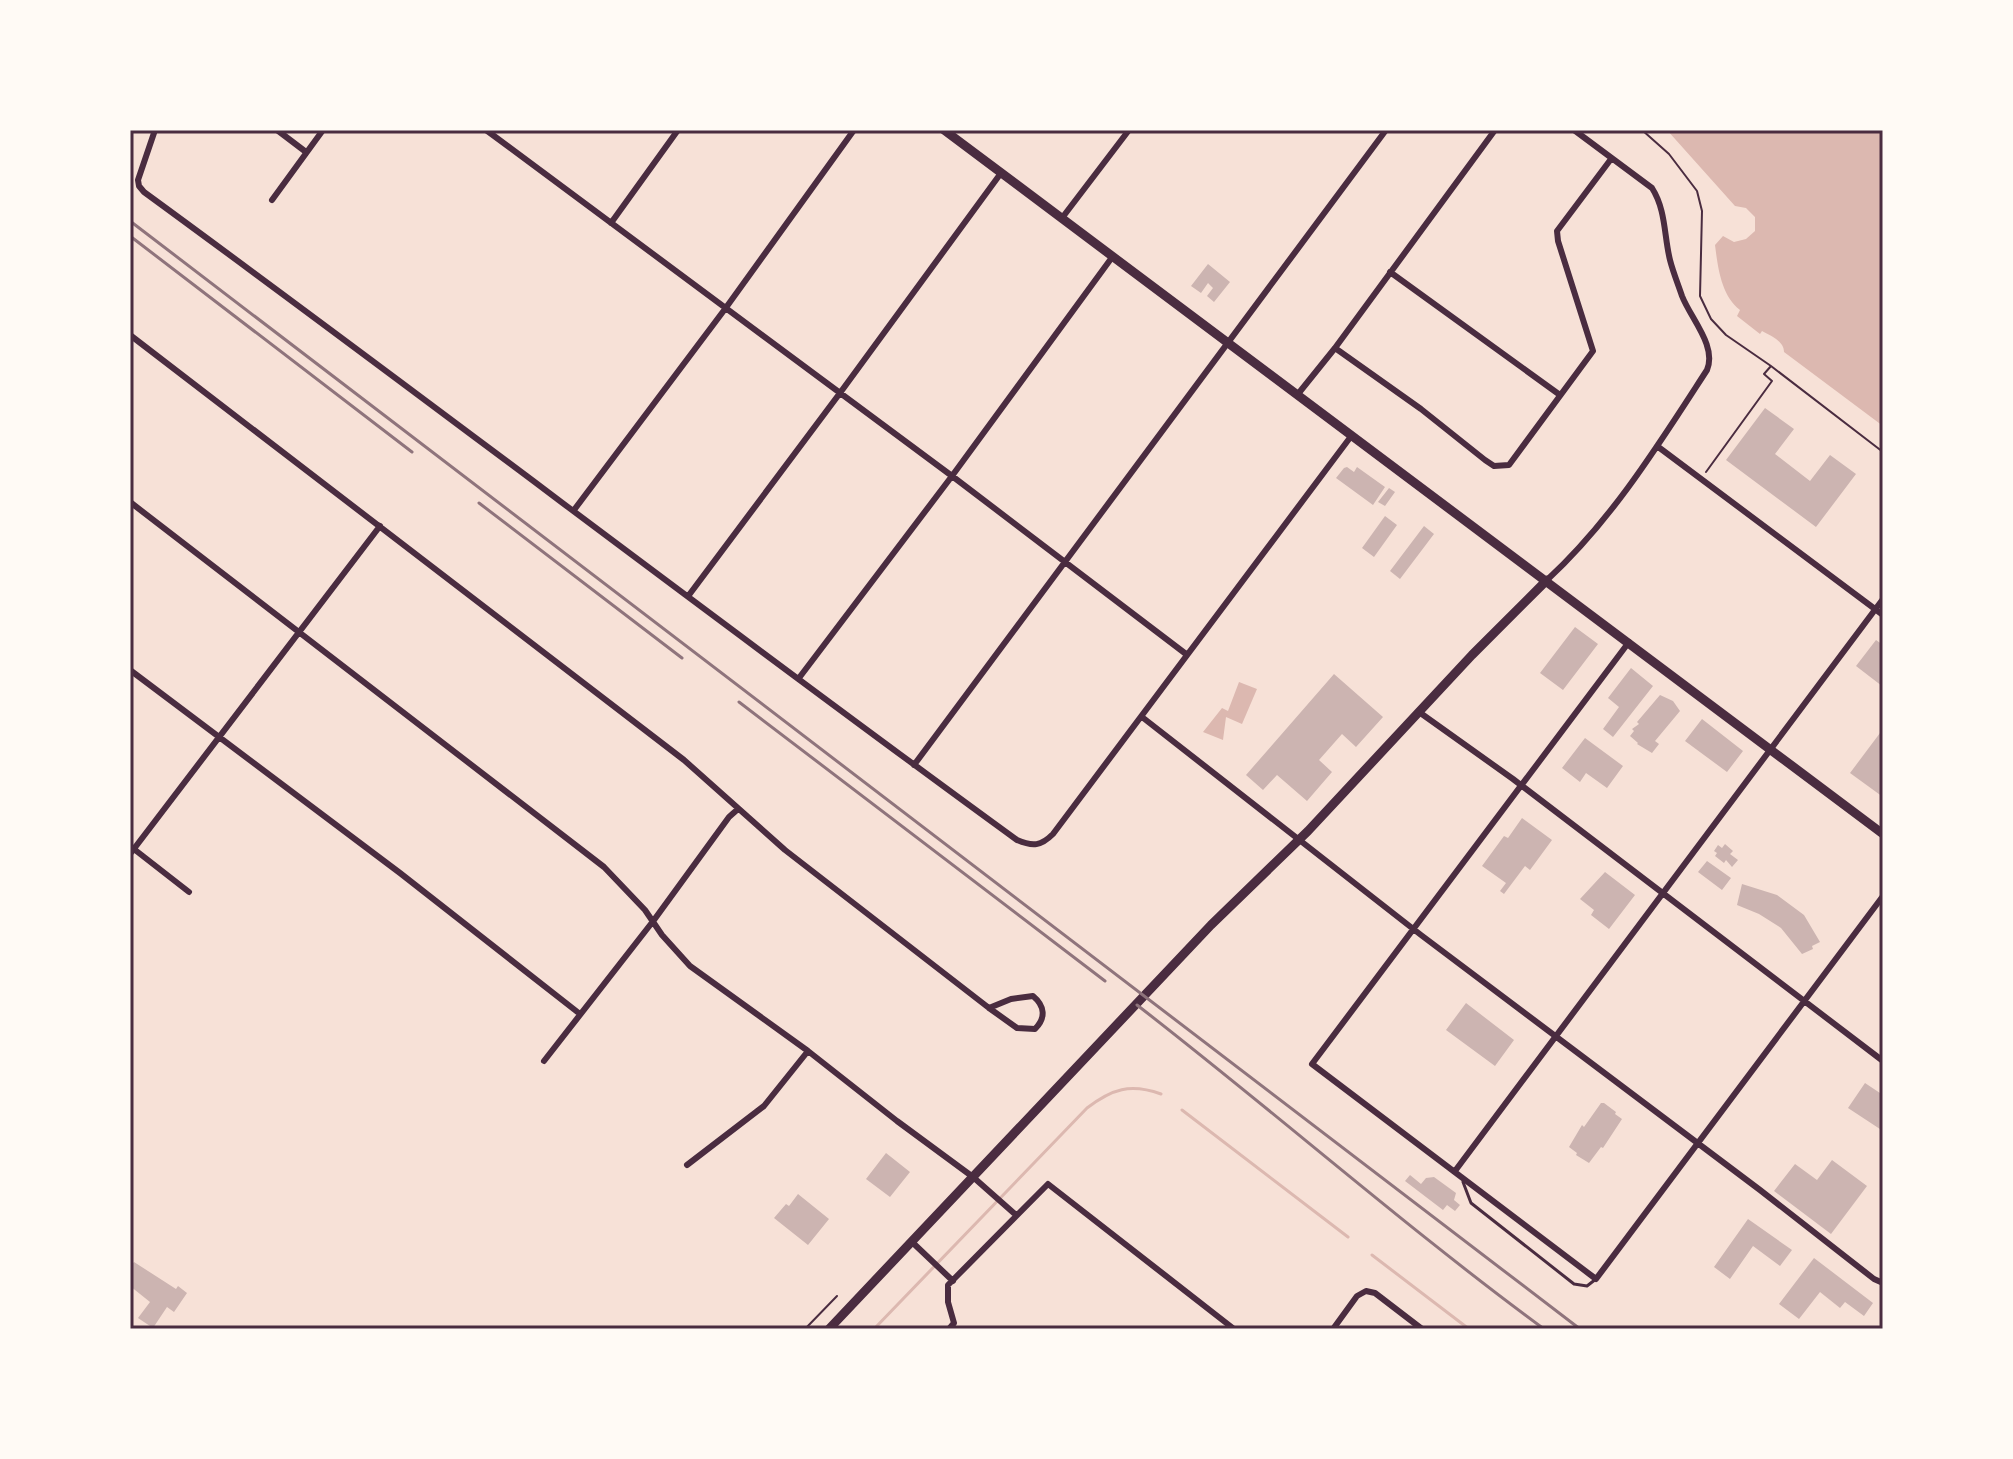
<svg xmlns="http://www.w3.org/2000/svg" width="2013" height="1459" font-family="'Alegreya Sans',sans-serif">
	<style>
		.water { fill: #dcb8b0 }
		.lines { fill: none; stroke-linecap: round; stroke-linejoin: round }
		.stream { stroke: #dcb8b0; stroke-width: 3 }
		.building { fill: #ccb4b1 }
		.path { stroke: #4a2c40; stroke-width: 2 }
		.service { stroke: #4a2c40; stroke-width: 3 }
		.minor { stroke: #4a2c40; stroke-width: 6 }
		.primary { stroke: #4a2c40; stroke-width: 9 }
		.rail { stroke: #8f747c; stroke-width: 3 }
		.neatline { fill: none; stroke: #4a2c40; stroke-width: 3 }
	</style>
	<rect width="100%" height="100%" fill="#f7e1d7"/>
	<path class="water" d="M1667 130H1883V426L1784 352C1784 341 1771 336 1762 331L1760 334 1737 316 1740 310C1721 295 1718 268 1715 245L1723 236 1734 242 1746 239 1755 231V217L1746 208 1735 206Z
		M1239 682 1257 689 1242 724 1226 717 1223 740 1203 732 1222 708 1228 711Z"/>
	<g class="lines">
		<path class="stream" d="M1182 1110 1348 1237
			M1372 1255 1469 1329
			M874 1329 1087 1108C1112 1089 1130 1083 1161 1094"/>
	</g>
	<path class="building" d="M1208 264 1230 282 1214 302 1207 296 1213 288 1208 283 1201 293 1191 286Z
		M1765 408 1794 429 1775 454 1810 481 1830 455 1856 474 1816 527 1726 460Z
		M1347 467 1354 472 1357 467 1385 487 1373 505 1336 478 1344 468Z
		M1389 488 1395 492 1385 506 1378 502Z
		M1385 516 1397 525 1374 557 1362 548Z
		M1424 526 1434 534 1400 579 1390 571Z
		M1575 627 1598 644 1563 690 1540 673Z
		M1876 640 1883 645 1882 686 1856 666Z
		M1631 668 1653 686 1613 737 1603 729 1619 707 1608 698Z
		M1334 674 1383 717 1356 747 1342 734 1319 760 1332 772 1307 801 1277 775 1263 790 1246 775Z
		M1660 695 1673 701 1680 711 1655 741 1659 744 1652 753 1637 744 1638 743 1630 736 1634 731 1632 729 1639 724 1637 722Z
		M1702 719 1743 751 1727 772 1685 741Z
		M1883 729V797L1850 773Z
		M1585 738 1623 766 1607 788 1586 773 1580 782 1562 768Z
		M1522 818 1552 840 1530 870 1525 866 1504 894 1500 891 1506 883 1482 866 1504 836 1508 838Z
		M1725 844 1733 851 1730 854 1738 860 1732 867 1726 860 1724 863 1715 856 1717 853 1714 851 1718 845 1722 848Z
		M1707 861 1731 878 1722 890 1698 872Z
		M1605 872 1635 895 1609 929 1591 915 1594 910 1580 899Z
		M1742 884 1777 895 1804 915 1820 942 1812 946 1813 949 1802 954 1781 928 1759 914 1737 905Z
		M1466 1003 1514 1040 1495 1066 1446 1030Z
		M1865 1083 1883 1095V1131L1848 1108Z
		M1601 1103H1604L1616 1112 1615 1114 1622 1119 1603 1148 1601 1147 1589 1163 1576 1155 1577 1153 1569 1147 1582 1125 1584 1127Z
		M886 1153 910 1172 890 1197 866 1179Z
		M1832 1160 1867 1186 1831 1234 1774 1191 1795 1164 1817 1180Z
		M1410 1175 1421 1184 1426 1178 1434 1177 1456 1193 1454 1200 1460 1205 1455 1211 1447 1205 1443 1210 1405 1181Z
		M798 1194 829 1219 808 1245 774 1218 786 1204 789 1206Z
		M1748 1219 1792 1250 1780 1266 1753 1246 1730 1279 1714 1267Z
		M1814 1258 1873 1303 1864 1316 1845 1302 1840 1308 1820 1292 1799 1319 1779 1304Z
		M134 1262 176 1289 178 1286 187 1293 174 1312 167 1307 153 1328 138 1318 150 1302 130 1286V1267Z"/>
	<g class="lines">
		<path class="path" d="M1642 130 1669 154 1697 191 1702 211 1700 296 1711 319 1726 335 1771 366 1883 452
			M1706 472 1772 381 1764 374 1771 366
			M805 1329 837 1296"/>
		<path class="service" d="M1463 1182 1471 1203 1574 1284 1587 1286 1596 1279"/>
		<path class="minor" d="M155 130 138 180 139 186 144 192C437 406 724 627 1017 840 1033 847 1041 846 1053 834L1352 435
			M277 130 306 152
			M486 130 952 476 1186 654
			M272 200 323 130
			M1062 218 1129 130
			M611 223 678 130
			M1390 272 1560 395
			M130 335 684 760 785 850 989 1008 1017 1028 1035 1029C1046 1018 1045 1006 1033 996L1011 999 989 1008
			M1335 348 1421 409 1485 460 1494 466 1509 465 1593 351 1558 241 1557 231 1611 159
			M1298 394 1335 348 1495 130
			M1657 446 1883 615
			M130 502 604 867 645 910 662 935 690 966 808 1051 897 1121 973 1177 1016 1215
			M574 510 725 309 854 130
			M1547 580C1612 520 1659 444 1707 370 1717 346 1691 319 1682 296 1678 284 1673 272 1670 260 1664 236 1666 210 1652 188L1574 130
			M689 595 840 393 1001 173
			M1629 642 1312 1064 1596 1279 1883 896
			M130 670 400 873 580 1014
			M799 678 952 476 1113 256
			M1419 712 1513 779 1883 1061
			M1142 717 1421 935 1760 1190 1874 1279 1883 1283
			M914 765 1386 130
			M130 846 189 892
			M130 854 380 526
			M544 1061 654 920 729 817 738 809
			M687 1165 764 1106 808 1051
			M1455 1171 1883 599
			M912 1242 953 1281
			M949 1329 954 1323 948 1302V1285L1048 1184 1234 1329
			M1333 1329 1357 1296 1366 1291 1375 1293 1422 1329"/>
		<path class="primary" d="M944 130 1883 834
			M829 1329 1211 925 1308 831 1472 655 1547 580"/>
		<path class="rail" d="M130 221 1580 1329
			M130 236 412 452
			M479 503 682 658
			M739 702 1105 981
			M1137 1005C1274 1111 1404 1226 1544 1329"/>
	</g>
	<rect width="2013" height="1459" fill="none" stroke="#fffaf5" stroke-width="264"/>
	<rect x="132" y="132" width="1749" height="1195" class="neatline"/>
</svg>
